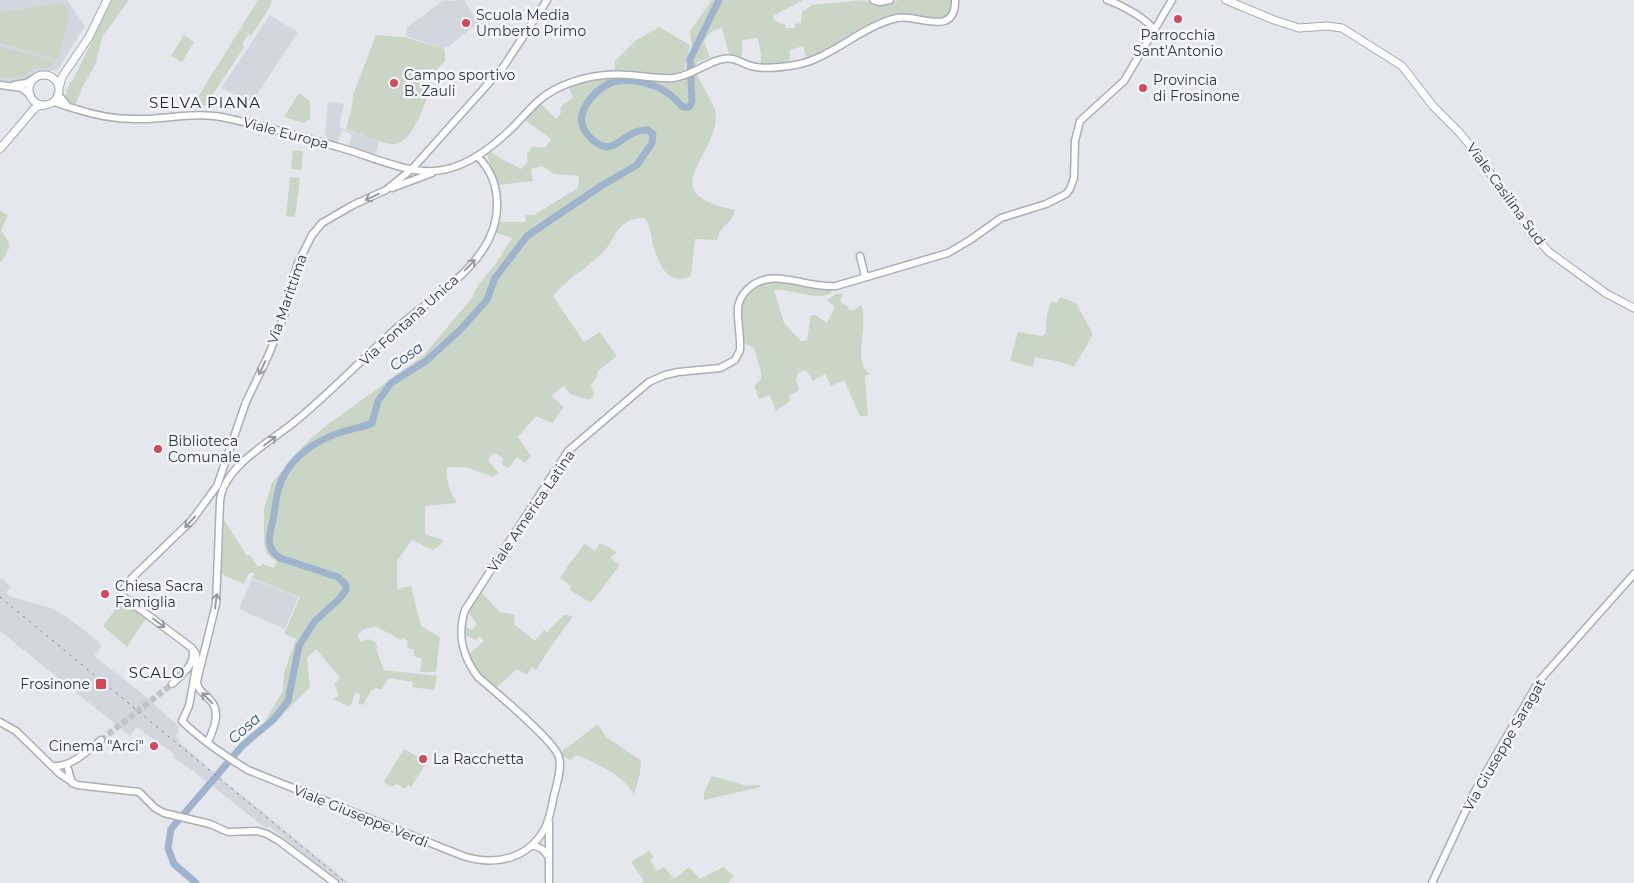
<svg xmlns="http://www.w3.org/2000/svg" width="1634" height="883" font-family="Montserrat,sans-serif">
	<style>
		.built { fill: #d2d6de }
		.green { fill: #c9d6c5 }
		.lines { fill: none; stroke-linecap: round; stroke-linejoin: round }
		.river { stroke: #9fb4cc; stroke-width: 7 }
		.secondary-tunnel { stroke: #bfc3cb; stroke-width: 6; stroke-dasharray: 6 3; stroke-linecap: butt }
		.secondary-casing { stroke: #a9aeb7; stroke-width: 9 }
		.primary-casing { stroke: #a3abb8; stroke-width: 9 }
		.secondary { stroke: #fff; stroke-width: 6 }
		.primary { stroke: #fff; stroke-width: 7 }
		.rail { stroke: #7d8696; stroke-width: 1; stroke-dasharray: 2.5 5; stroke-linecap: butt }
		.oneway { stroke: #959aa2 }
		.poi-dot { fill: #d1495b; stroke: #f4f6f9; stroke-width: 2 }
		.labels { text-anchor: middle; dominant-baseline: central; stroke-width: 5; stroke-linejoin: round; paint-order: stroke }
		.poi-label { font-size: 14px; fill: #2b3445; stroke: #f4f6f9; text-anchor: start }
		.street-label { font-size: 14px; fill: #2b3445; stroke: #f4f6f9 }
		.neighbourhood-label { font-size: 15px; letter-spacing: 1px; fill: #1d2536; stroke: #f4f6f9 }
		.water-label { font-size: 15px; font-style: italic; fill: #34527a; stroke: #f4f6f9 }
	</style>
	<rect width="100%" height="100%" fill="#e4e7ec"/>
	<path class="built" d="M0 0H67L85 26 58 69 49 72H39L24 81 9 83 0 81Z
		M464 0 478 23 449 46 442 48 406 36 407 27 443 1Z
		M270 15 298 32 252 102 221 88Z
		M328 102 344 104 339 127 379 142 375 155 349 147 352 135 342 130 337 144 329 141 325 135Z
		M2 578 11 587 6 592 9 596 50 608 67 617 99 642 101 647 94 656 145 696 179 727 176 737 180 740 179 742 212 771 349 883H339L269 826 266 828 263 826 188 767 173 758 174 754 137 727 130 736 0 631V580Z
		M252 579 298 597 285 629 239 609Z"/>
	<path class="green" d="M112 0H129L102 37 96 63 82 88 75 106 68 103 65 96 70 82H72Z
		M258 0H272L268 10 251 36 249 34 242 43 244 47 206 105 200 106 197 102 198 97Z
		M712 0H803L773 16 774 19 779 23 785 24 786 28H795V24L801 23 802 12 812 5 863 0 878 6 899 0H951L952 4 950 12 944 17 936 20 916 16 868 28 807 59 803 46 790 50 789 63 761 65V55L758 38 742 40V57L729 54 722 28C712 29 710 33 704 41L710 57 696 63V66L685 72 692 49 690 31Z
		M64 3 70 13 58 60 0 43V12Z
		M659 27 690 45 684 70 669 75 615 72V61L635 41Z
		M184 35 194 42 182 62 171 56Z
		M376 35 404 37 445 49V61L438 68 434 76C428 93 415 147 391 144 376 142 361 134 346 129L352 107 353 95Z
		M0 46 56 62 49 67 33 69 23 77 9 79 0 78Z
		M696 73 715 109C724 154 647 192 735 210 732 224 720 225 717 240L695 239 691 276C669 286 660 267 654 248 650 238 652 225 644 218 637 217 629 220 623 225 615 230 612 243 605 250 589 267 568 278 553 296L584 342 600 332 617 356 598 371 596 379 591 384 594 395 590 400 570 394 564 386 551 396 564 407 552 423 536 416 518 437 531 456 525 463 517 457 509 468 502 465 503 458 494 453 488 460 499 473 493 477 469 468 447 467C446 481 449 491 457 503L425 506V534L443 540 442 544 433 550 412 540 397 561V589L411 586 421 626 440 637 436 672H420L422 659 414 656V650L407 648 408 641 402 638 401 640 375 626 363 630 357 635 361 642 368 639 375 642 378 648 376 649 384 670 437 676 434 690 412 687 413 682 389 678 381 690 376 688 371 691 363 705 358 703 361 695 356 692 350 707 333 699 339 695 334 684 340 678 316 649 307 658 310 687 272 725 265 721 283 691 284 673 296 639 284 634 300 597 252 578 255 574 251 572 248 575 244 584 221 574 224 520 247 556 250 555 258 567 263 564 273 568 277 562 267 554 264 543V509L272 483 303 446 323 428 424 355 471 299 479 284 495 265 512 238 494 232 497 222H526L525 215H534L578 188 579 176 554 174 542 166 531 169 533 181 498 185 487 155 490 151C499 159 511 163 521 169L528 162 527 153 533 146 541 148 546 147 551 139 524 119 539 102 556 119 561 113 560 109 563 104 573 98 569 87 603 76 626 77 666 82 683 81Z
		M299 93 310 101V119L304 123 284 117Z
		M293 150 303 151 301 170 291 169Z
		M290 177 300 178 295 217 286 216Z
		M0 211 8 215 1 230C11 248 13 242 2 261H0Z
		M778 280 833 288 831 293C817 302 791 288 774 290L784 323 801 341 807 340 811 315H815L827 323 835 307 827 300 836 294 843 293 840 302 848 307 849 310H854L861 305C870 325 851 362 870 374L865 376 868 416H860L844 380 831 386 825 374 813 381 806 370 798 373 796 380 799 390 789 396 790 401 776 411 770 395 759 399 754 386 761 379V372L754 348 744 343C739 308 734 286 778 280Z
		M1061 297 1076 303 1093 334 1074 367 1061 362 1035 357 1033 367 1010 361 1018 332 1042 336 1046 333C1046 321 1046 312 1052 301L1057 303Z
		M600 543 617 552 610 558 620 565 591 603 570 590 571 586 560 578 569 564 585 544 595 551Z
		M480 591 500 612 515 615 514 624 535 641 544 630 547 632 564 615 573 616 548 651 536 670 532 667 527 675 517 669 496 688 478 671 469 654 484 641 480 636 476 640 465 635V627L472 630 477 624 468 612Z
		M120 603H125L146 618 127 647 103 626Z
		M598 724 606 737 641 760 640 774 634 794C622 774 597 764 577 755L570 760 562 756 561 752Z
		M404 749 427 762 411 787 408 785 405 789 397 784 391 787 384 782Z
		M712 776 744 785 743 786 760 785 761 787 704 800V793Z
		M649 851 654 857 650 860 657 871 664 867 674 879 689 867 700 879 723 867 734 876 728 883H641L644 881 631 862Z"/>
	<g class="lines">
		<path class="river" d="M196 883 174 864 168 848 171 829 243 745 274 719 288 701 299 646 314 622 339 599 346 590V585L338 577 280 558C265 548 269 535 273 520 275 508 276 493 281 482 290 457 318 439 342 432 353 428 362 428 372 423L378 401 391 383 426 361 461 329 487 300 495 278 527 236 601 186 637 165 652 143 653 134 648 130C628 128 617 151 603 146 597 144 592 140 588 135 571 116 592 92 610 83 627 76 654 83 669 94 674 97 678 103 683 107H689L692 102 690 59 719 0"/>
		<path class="secondary-tunnel" d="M101 740 172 684"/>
		<defs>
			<path id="secondary" d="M873 0 880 2 890 0
				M1107 0C1119 4 1149 19 1154 31
				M0 85 22 88 31 96
				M14 85 26 83 35 78
				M58 94 66 104
				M53 102C61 104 68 107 76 109 94 115 115 119 134 119 165 120 196 111 226 118 265 126 307 138 345 149 372 157 407 173 435 171 465 169 493 147 514 126 527 113 537 99 554 90 577 78 603 73 629 75 644 76 659 79 673 78 692 76 706 62 723 59 736 56 744 66 756 67 768 69 783 67 795 65 831 59 861 26 897 18 916 13 956 39 955 0
				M392 188 432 173
				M860 256 865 276
				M192 648 196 654 197 662 189 706 182 721C201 740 225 756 248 770L463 856C494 866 528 860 545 828 550 818 552 806 554 795 557 784 562 768 559 757 554 740 494 691 478 677 462 656 457 635 465 610L568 451 649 382 665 375 678 372 720 368 735 360 740 350C741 336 737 321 738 307 739 301 742 295 747 290 771 265 806 289 836 286L948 253 970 240 1001 218 1046 204 1066 194 1070 189 1074 178 1075 141 1080 121 1124 81 1172 0
				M172 684C182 675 197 663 192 648L121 595V592L132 578 192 520 217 486 246 402 269 354 285 313 297 265 312 235 322 223 353 205 386 190 412 169 504 66 547 0
				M0 722 16 731 60 774 77 785 139 792 155 808 164 813 210 824 228 832 257 831 267 834 279 841 335 883
				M208 742C213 730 222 712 210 700 204 693 197 690 197 681L216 604 220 502C222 468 268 443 292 424 327 396 357 364 390 334 428 298 498 264 497 204 497 185 491 170 478 157
				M52 766C71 768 87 751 101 740
				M68 769 72 783
				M533 845 542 849 548 856
				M549 883V822
				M1432 883 1474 793 1539 681 1634 574"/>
			<path id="primary" d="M1226 0 1274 20 1299 28 1327 26 1342 28 1402 66 1433 106 1459 132 1477 154 1530 231 1549 252 1607 294 1634 308
				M29 90a15 15 0 1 1 30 0a15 15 0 1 1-30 0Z
				M59 88 62 77 89 37 107 0
				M0 149 34 109 38 106 45 105"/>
		</defs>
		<use href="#secondary" class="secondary-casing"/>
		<use href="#primary" class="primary-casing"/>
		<use href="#secondary" class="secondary"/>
		<use href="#primary" class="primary"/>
		<path class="rail" d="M0 597 346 883"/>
	</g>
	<defs><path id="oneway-shaft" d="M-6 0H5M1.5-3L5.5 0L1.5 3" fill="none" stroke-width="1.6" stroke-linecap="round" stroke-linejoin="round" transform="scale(1.25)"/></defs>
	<g class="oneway">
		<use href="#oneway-shaft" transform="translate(372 197) rotate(155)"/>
		<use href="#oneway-shaft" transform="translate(470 265) rotate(-46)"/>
		<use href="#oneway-shaft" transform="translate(262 368) rotate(116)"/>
		<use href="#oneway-shaft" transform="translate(270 441) rotate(-37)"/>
		<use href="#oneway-shaft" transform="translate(190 522) rotate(133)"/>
		<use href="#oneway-shaft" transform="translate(216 601) rotate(-83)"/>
		<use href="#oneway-shaft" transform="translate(159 623) rotate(37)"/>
		<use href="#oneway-shaft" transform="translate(207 698) rotate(-135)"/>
	</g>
	<g class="poi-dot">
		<circle cx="1178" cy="19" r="5"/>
		<circle cx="466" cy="23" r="5"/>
		<circle cx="394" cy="83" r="5"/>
		<circle cx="1143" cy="88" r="5"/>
		<circle cx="158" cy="449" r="5"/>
		<circle cx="105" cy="594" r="5"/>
		<rect x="95" y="678" width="12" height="12" rx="2.5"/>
		<circle cx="154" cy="746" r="5"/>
		<circle cx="423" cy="759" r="5"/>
	</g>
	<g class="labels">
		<g class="poi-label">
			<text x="476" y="15">Scuola Media<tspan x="476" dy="16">Umberto Primo</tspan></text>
			<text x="1178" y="35" text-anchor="middle">Parrocchia<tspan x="1178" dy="16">Sant'Antonio</tspan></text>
			<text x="404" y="75">Campo sportivo<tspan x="404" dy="16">B. Zauli</tspan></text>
			<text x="1153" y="80">Provincia<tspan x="1153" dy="16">di Frosinone</tspan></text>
			<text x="168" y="441">Biblioteca<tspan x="168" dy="16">Comunale</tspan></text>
			<text x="115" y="586">Chiesa Sacra<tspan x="115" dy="16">Famiglia</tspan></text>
			<text x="90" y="684" text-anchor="end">Frosinone</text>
			<text x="144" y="746" text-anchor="end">Cinema "Arci"</text>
			<text x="433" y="759">La Racchetta</text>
		</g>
		<g class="street-label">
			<text transform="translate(286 133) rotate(15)">Viale Europa</text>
			<text transform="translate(1506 194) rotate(54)">Viale Casilina Sud</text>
			<text transform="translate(287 299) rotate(-71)">Via Marittima</text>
			<text transform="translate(409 320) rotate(-42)">Via Fontana Unica</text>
			<text transform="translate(531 511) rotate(-56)">Viale America Latina</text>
			<text transform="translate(1504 745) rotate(-60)">Via Giuseppe Saragat</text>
			<text transform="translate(361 816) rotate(22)">Viale Giuseppe Verdi</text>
		</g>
		<g class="neighbourhood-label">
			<text x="205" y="102">SELVA PIANA</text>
			<text x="157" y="672">SCALO</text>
		</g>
		<g class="water-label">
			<text transform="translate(406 356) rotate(-36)">Cosa</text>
			<text transform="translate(244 728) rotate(-42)">Cosa</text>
		</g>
	</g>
</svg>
